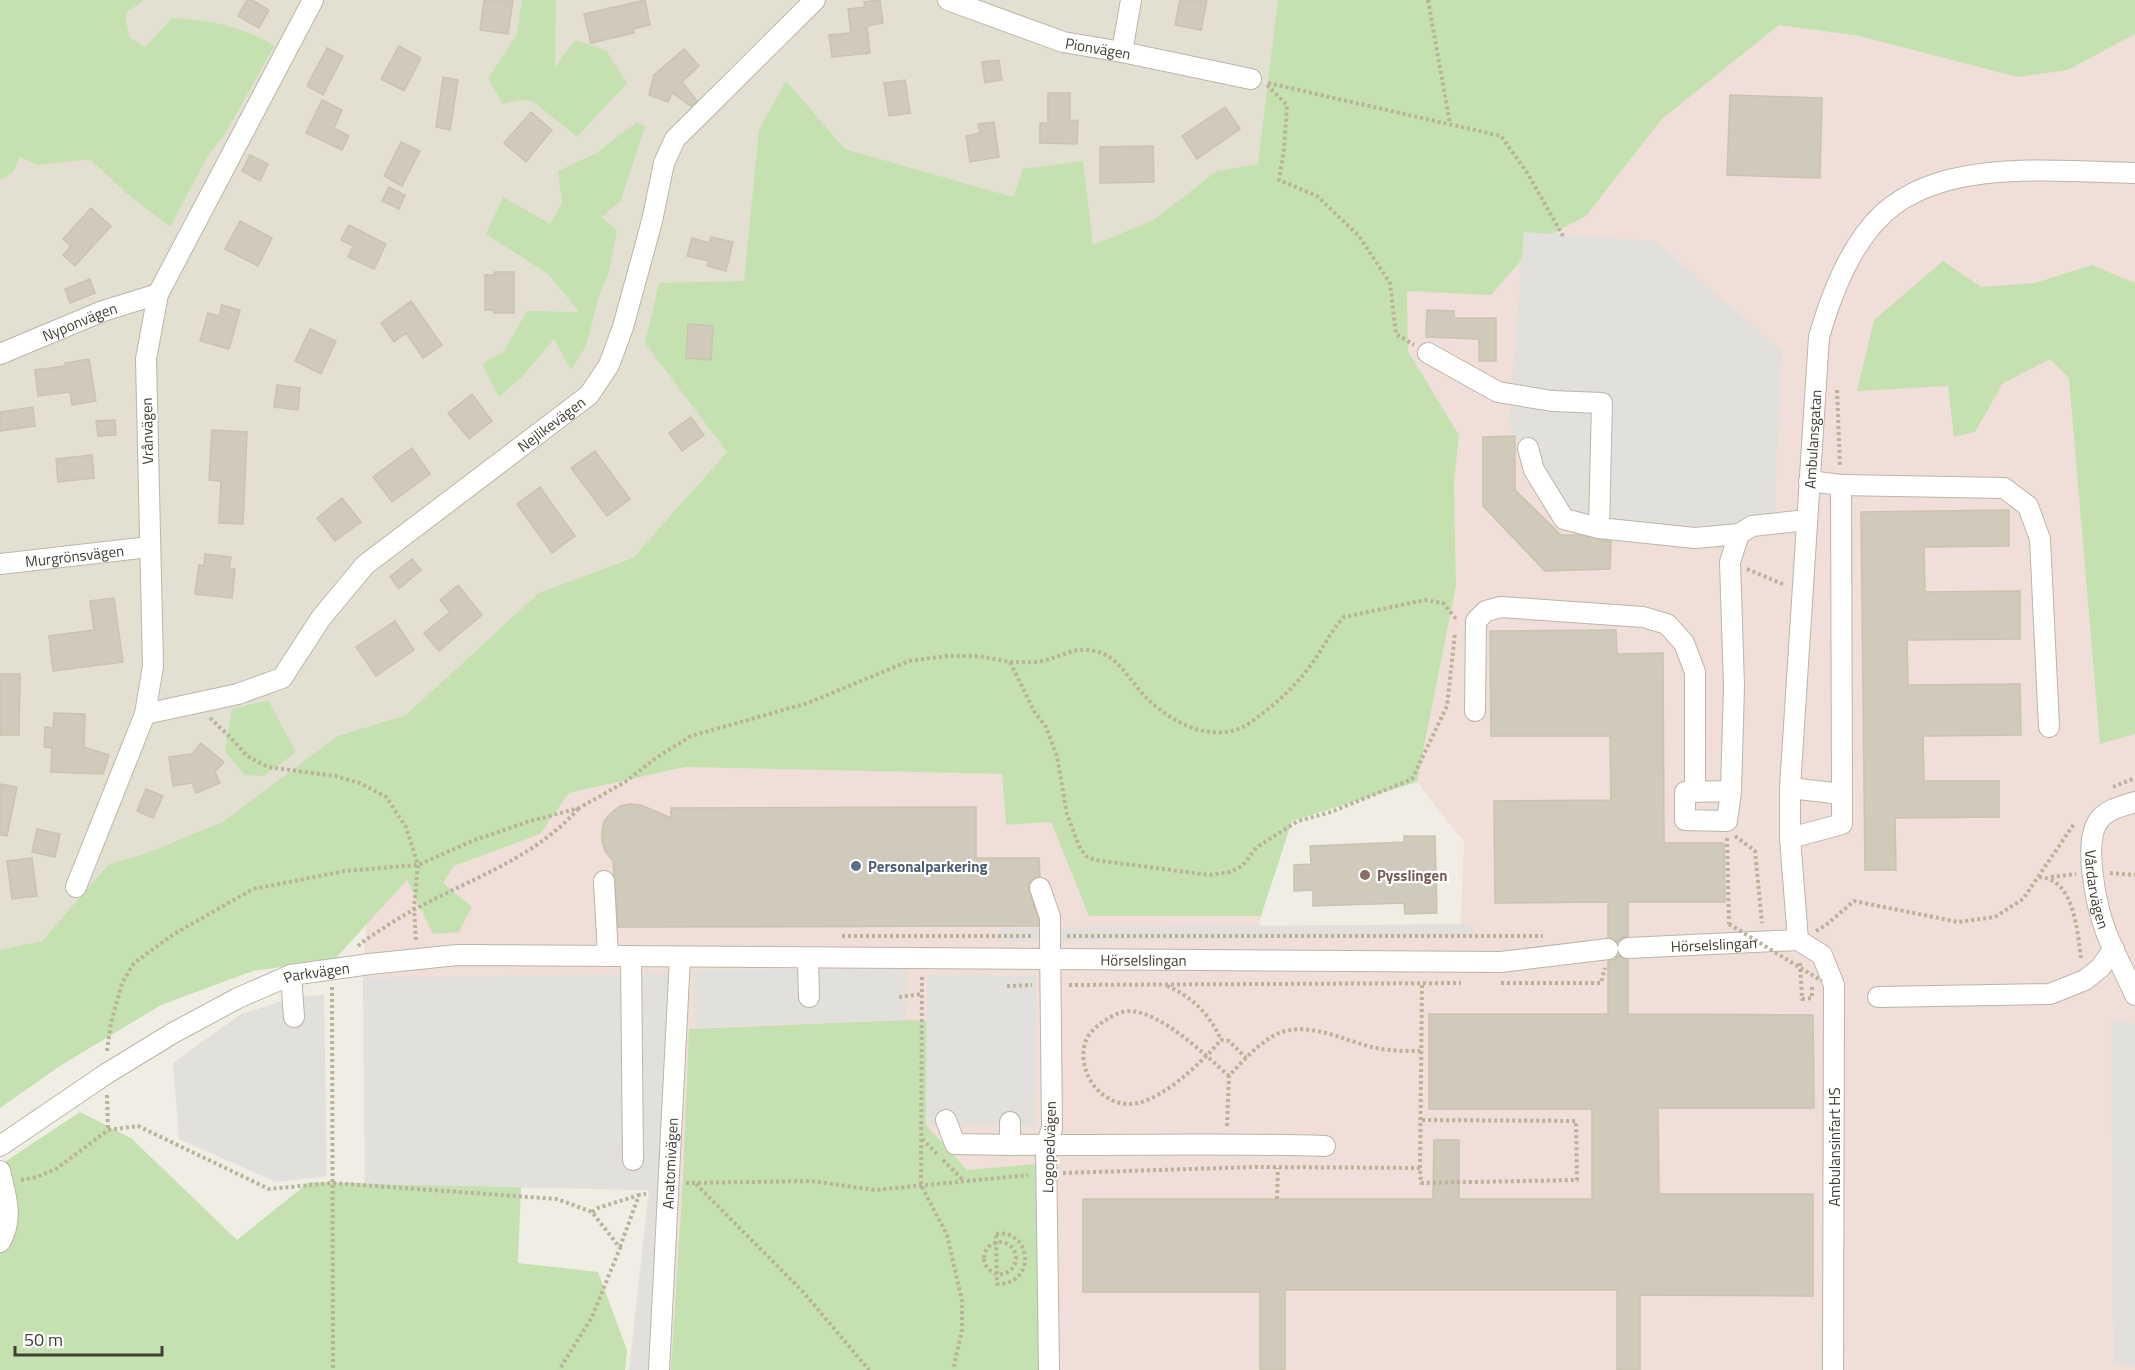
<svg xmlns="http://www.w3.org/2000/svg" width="2135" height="1370" font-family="'Titillium Web',sans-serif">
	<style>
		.residential { fill: #e3e0d2 }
		.medical { fill: #f0ded8 }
		.green { fill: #c5e1b0 }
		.parking { fill: #e1e0dc }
		.building { fill: #d0cabb; stroke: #cac3af; stroke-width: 1.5 }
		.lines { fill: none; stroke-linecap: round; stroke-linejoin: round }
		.minor-casing { stroke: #bab6a8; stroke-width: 22 }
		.path { stroke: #bab39a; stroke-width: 4; stroke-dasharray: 3 3; stroke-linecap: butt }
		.minor { stroke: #fff; stroke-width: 20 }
		.path-bridge { stroke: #bab39a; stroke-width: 4; stroke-dasharray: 3 3; stroke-linecap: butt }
		.service-dot { fill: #5c6f8a; stroke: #fff; stroke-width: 2 }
		.education-dot { fill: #8d6e63; stroke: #fff; stroke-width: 2 }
		.labels { text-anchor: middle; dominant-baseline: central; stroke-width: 4.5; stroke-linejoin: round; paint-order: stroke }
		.street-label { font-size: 15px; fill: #413e34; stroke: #fff }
		.service-label { font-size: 15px; font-weight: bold; fill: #4e5e75; stroke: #fff; text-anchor: start }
		.education-label { font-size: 15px; font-weight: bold; fill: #785e54; stroke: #fff; text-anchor: start }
	</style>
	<rect width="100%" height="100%" fill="#f0eee4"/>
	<path class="residential" d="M0 0H1805L0 1003Z"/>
	<path class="medical" d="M1779 25 1859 36 2068 70 2135 34V1370H664L649 1190 365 1184 363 978 366 923 407 880 433 934 443 883 454 866 539 834 569 793 685 767 1002 774 1006 825 1051 822 1089 916H1261L1259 926 1461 924 1464 842 1417 782 1456 586 1454 483 1459 435 1408 351 1407 291 1537 242 1586 216 1662 119Z"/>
	<path class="green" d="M0 0H144L125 14 129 37 145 47 172 18C206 20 245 26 274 46L225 134 209 154 170 227 125 192 90 159 36 165 20 157 13 172 0 180Z
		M522 0H556L555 67 575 40 606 50 627 83 577 137 533 101 520 100 503 104 488 79 517 34Z
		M1278 0H2135V34L2068 70 2018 77 1859 36 1779 25 1662 119 1586 216 1537 242 1491 295 1407 291 1408 351 1459 435 1454 483 1456 586 1417 782 1292 821 1261 916H1089L1051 822 1006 825 1002 774 685 767 569 793 540 834 454 866 443 883 472 907 459 932 433 934 407 880 334 960 253 971 161 1005 60 1066 0 1108V950L42 941 109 864 147 853 223 822 338 736 406 715 539 593 633 558 727 452 645 343 659 283 744 281 759 130 786 81 845 149 1013 197 1023 169 1083 161 1093 245 1153 220 1217 171 1258 164Z
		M637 122 645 127 621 200 602 217 617 231 608 276 600 292 586 346 571 370 554 339 523 376 499 397 482 364 503 352 527 311 579 312 548 274 486 234 503 197 550 224 562 203 558 171 595 154Z
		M1943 261 1981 287 2035 283 2092 265 2135 283V734L2100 744 2069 378 2050 359 2003 383 1975 432 1954 437 1948 386 1857 391 1874 320Z
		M268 700 296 752 264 776 244 775 225 751 232 709Z
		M906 1020 927 1021 926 1125 967 1170 1038 1164 1041 1370H671L683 1177 689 1029Z
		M80 1112 131 1138 237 1240 309 1182 521 1187 518 1263 598 1272 627 1350 625 1370H0V1165Z"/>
	<path class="parking" d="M1524 232 1655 241 1782 351 1774 519 1736 526 1564 522 1509 423Z
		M1474 924 1473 935 997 942 1000 928Z
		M907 969 906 1020 695 1027 693 970Z
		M669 974 666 1181 654 1370H629L649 1190 365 1184 363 978Z
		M927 975 1036 976 1035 1126 926 1125Z
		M324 995 327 1176 276 1182 179 1139 173 1063 241 1014 298 996Z
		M2111 1022 2135 1023V1366H2114Z"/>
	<path class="building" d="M247 0H252L269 10 259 28 238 16Z
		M484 0H513L508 34 480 30Z
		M645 0 650 25 633 29 634 33 591 43 584 14Z
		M880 0 883 23 867 26 870 53 832 57 829 35 851 33 848 9 865 7 864 2Z
		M1180 0H1207L1201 30 1175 25Z
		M399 46 421 58 404 91 381 79Z
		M327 48 343 56 323 95 307 86Z
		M684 49 699 66 682 82 697 101 691 106 672 93 668 102 649 95 654 75Z
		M999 60 1002 80 985 83 982 62Z
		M443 77 458 80 450 130 436 127Z
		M905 80 910 113 889 116 884 83Z
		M1048 93H1070V121L1078 120 1077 144 1040 143V123H1048Z
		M1730 95 1822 98 1820 178 1727 175Z
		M322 100 342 110 334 128 349 136 342 150 306 133Z
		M1225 107 1240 129 1197 159 1182 136Z
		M531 112 552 130 526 162 504 143Z
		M994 122 999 157 970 162 966 136 980 133 978 124Z
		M401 142 420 151 402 186 384 176Z
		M1153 146 1154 182 1100 183V147Z
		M250 155 268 164 260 181 242 171Z
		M389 187 405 195 399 209 382 201Z
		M91 208 111 226 75 266 63 255 71 246 63 239Z
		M240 221 272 238 258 266 225 249Z
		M349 225 386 244 374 269 348 257 353 246 341 240Z
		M711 237 733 242 726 271 707 266 709 261 687 256 692 238 709 243Z
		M495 272H514V313H494V310H485V275H495Z
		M90 279 95 293 70 303 65 289Z
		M411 301 442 345 423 358 406 333 394 342 381 323Z
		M222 305 240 310 229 349 200 341 208 313 219 316Z
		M1427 310 1454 311V318H1496V361H1479V339L1426 337Z
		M688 324 713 326 711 360 686 358Z
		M310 329 336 341 321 374 295 361Z
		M89 359 96 401 72 405 70 392 38 396 35 370 66 366 65 363Z
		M277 385 300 388 298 410 274 407Z
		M472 394 492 421 469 439 448 413Z
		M33 407 35 426 0 431V412Z
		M691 417 704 435 682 451 669 433Z
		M115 420 116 435 98 436 96 421Z
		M212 430 247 432 243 524 219 523 221 481 209 480Z
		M1515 436V490L1561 535H1578L1611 541 1610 569 1545 571 1483 506V437Z
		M412 448 430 474 392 502 373 477Z
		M595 451 630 499 607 516 571 468Z
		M92 455 94 478 58 482 56 459Z
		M540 487 575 536 552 553 517 504Z
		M342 498 361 522 335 541 317 518Z
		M2009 510V546L1924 547 1925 592 2020 591V639L1907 640 1908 685 2020 684 2021 735 1923 736 1924 781H1999V817L1895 818 1896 870H1865L1861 512Z
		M205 554 231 557 229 568 235 569 232 598 195 594 199 565 204 566Z
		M412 559 421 570 399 589 390 577Z
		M458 585 482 615 439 651 424 633 450 612 440 600Z
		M114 598 123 662 53 671 49 636 94 630 90 601Z
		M395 621 414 650 376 676 356 647Z
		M1616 630 1617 654 1663 653 1664 843H1724L1725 902H1628V936L1622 938 1618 942 1608 937V902L1495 903 1494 801 1611 800 1610 736H1491L1490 631Z
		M0 674H20L19 735H0Z
		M54 713 85 714 84 747 109 755 103 774 51 772 52 748 44 747 45 727 53 728Z
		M201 743 224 762 215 772 220 783 196 793 192 783 173 786 169 757 192 754Z
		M0 784 17 787 7 836 0 835Z
		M146 789 163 796 153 818 137 811Z
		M630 804 641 805 671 818V808L976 807V858H1039L1040 876 1031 880 1028 886 1038 919V926L618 927 613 861 605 851 602 841V831L604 821 611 813 620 806Z
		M37 829 60 834 55 857 32 852Z
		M1404 836H1435L1437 913 1405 914 1404 903 1313 906V890L1294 891V865L1311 864 1310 846 1404 842Z
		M32 858 37 896 12 899 7 861Z
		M1618 955 1628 960V1014L1813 1015 1814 1108H1658L1659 1194H1813V1296L1640 1295V1370H1617V1290H1285V1370H1260V1292H1083V1199H1433L1434 1140H1459V1199H1592V1109H1429V1014H1608V961L1615 959Z"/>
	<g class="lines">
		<defs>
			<g id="minor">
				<path id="s1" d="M948 0 1063 42 1122 52 1251 79"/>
				<path d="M1122 52 1131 0"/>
				<path d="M1428 353 1498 392 1552 401 1602 403 1599 528"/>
				<path id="s2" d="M0 354 103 311 158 294"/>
				<path d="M1528 448 1534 470 1564 519 1599 528 1695 538 1739 534 1752 526 1807 520"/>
				<path d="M1841 485 2004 488 2028 506 2040 539 2049 727"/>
				<path id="s3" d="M0 564 149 547"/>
				<path d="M1475 711 1476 621 1486 611 1501 607 1643 617 1667 624 1684 643 1695 672V792"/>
				<path id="s4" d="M145 714 238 694 282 678 321 618 365 565 589 395 609 365 623 327 652 221 664 163 675 139 815 0"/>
				<path d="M1790 788 1842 794 1841 485 1809 481"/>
				<path d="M1731 791 1685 792V820L1727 821 1731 791 1734 686 1730 562 1739 534"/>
				<path id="s5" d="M2135 802C2123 806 2107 809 2099 820 2082 842 2097 908 2106 932 2114 953 2126 974 2135 995"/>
				<path d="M1790 838 1842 824V794"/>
				<path d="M604 881 608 956"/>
				<path d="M76 887 145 714 153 666 146 359 158 294 313 0"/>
				<path d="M1040 888 1050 917V936L1052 1128 1046 1146 1049 1370"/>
				<path id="s6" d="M1798 940 1790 838V788L1819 337C1831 295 1851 243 1884 213 1945 157 2058 172 2135 173"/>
				<path d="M1798 940 1822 955 1834 985 1833 1370"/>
				<path id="s7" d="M1628 948 1798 940"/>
				<path d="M631 956 633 1160"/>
				<path d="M808 958 809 997"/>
				<path d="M291 975 294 1017"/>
				<path d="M1878 997 2050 994 2085 980 2100 968 2114 949"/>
				<path d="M946 1120 955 1144C1078 1147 1202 1142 1325 1146"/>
				<path d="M1010 1122V1145"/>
				<path id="s8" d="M0 1146 106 1074 173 1033 238 998 291 975 370 964 457 955 1501 962 1608 949"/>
				<path d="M0 1171C6 1196 14 1219 0 1242"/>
				<path id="s9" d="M659 1370 680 957"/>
			</g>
		</defs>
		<use href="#minor" class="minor-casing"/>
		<path class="path" d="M1428 0 1450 124
			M1268 83 1501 136 1528 174 1563 236
			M1267 85 1287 105 1284 149 1279 180 1317 196 1359 236 1390 283 1396 334 1414 345
			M1837 390 1840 466
			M1747 569 1785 585
			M1010 662C1021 662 1032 663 1042 661 1062 657 1073 646 1095 651 1118 656 1127 677 1142 693 1167 721 1215 748 1251 722 1275 705 1296 686 1313 662 1324 647 1331 630 1344 617L1425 600 1443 603 1456 619V622
			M210 718 230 737 247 756 268 767 335 776 360 783 386 797 406 827 418 865 414 908 416 942
			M2113 787 2135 778
			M1735 836 1755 851 1762 923
			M1727 838 1729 924
			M2110 873 2135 875
			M2039 877C2075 879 2077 932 2081 958
			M2051 877 2076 874
			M1816 931 1826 925 1854 901 1958 922 1995 917 2023 899 2074 824
			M842 936H1033
			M1067 936H1543
			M358 946C367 938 378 932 388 925 451 884 528 866 579 808
			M1800 963 1802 999 1812 998V985
			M922 977 921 1185 947 1235 962 1301V1330L953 1370
			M1501 983H1601L1605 968
			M1069 985 1461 983
			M1007 986 1032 985
			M1167 986C1193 997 1210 1015 1221 1040
			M332 987 333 1370
			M899 997 922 994
			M107 1051 111 1023 122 983 134 963 174 934 253 889 345 871 418 865 472 841 527 822 579 808 625 782 656 758 691 736 808 703 909 661 947 656H979L1010 662 1034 711 1046 727 1057 756 1067 814 1079 846 1086 856 1095 860 1209 875 1230 872 1242 866 1257 847 1298 821 1331 812 1412 779 1447 706 1455 633
			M1229 1076C1205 1055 1164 1014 1131 1011 1122 1011 1113 1015 1106 1020 1096 1026 1085 1036 1084 1048 1079 1079 1107 1110 1138 1103 1167 1096 1202 1062 1221 1040L1229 1041 1246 1058
			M107 1095 108 1130
			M1227 1126 1229 1076C1242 1062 1256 1046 1273 1036 1305 1018 1344 1041 1376 1048 1391 1051 1407 1051 1422 1051
			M922 1139 938 1155
			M943 1160 963 1180
			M1420 1168 1422 983
			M1063 1173 1255 1167 1420 1168 1421 1183 1577 1180 1576 1121 1420 1120
			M21 1180 37 1177 56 1169 108 1130 138 1126 269 1189 333 1183 557 1199 592 1212 620 1248 592 1317 559 1370
			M686 1183 811 1181 875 1190 1028 1175
			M696 1184 805 1294 869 1370
			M1277 1199 1278 1168
			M592 1212 598 1208 639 1195
			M996 1234C1031 1228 1038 1284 997 1284Z
			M984 1258a16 16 0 1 1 32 0a16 16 0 1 1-32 0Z
			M620 1247 639 1195 646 1194"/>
		<use href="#minor" class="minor"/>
		<path class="path-bridge" d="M1729 924 1822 981"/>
	</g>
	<circle class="service-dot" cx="856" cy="866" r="6"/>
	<circle class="education-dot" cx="1365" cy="875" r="6"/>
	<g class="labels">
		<g class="street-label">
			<text stroke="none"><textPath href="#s1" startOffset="158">Pionvägen</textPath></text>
			<text stroke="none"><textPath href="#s2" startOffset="86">Nyponvägen</textPath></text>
			<text stroke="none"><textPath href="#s4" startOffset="516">Nejlikevägen</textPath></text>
			<text transform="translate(147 431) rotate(-91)">Vrånvägen</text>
			<text stroke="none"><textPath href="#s6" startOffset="502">Ambulansgatan</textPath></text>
			<text stroke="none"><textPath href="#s3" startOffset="75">Murgrönsvägen</textPath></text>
			<text stroke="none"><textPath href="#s5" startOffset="112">Vårdarvägen</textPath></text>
			<text stroke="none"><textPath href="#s7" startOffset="86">Hörselslingan</textPath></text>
			<text stroke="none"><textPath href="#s8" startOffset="1192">Hörselslingan</textPath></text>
			<text stroke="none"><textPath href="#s8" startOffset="364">Parkvägen</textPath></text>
			<text transform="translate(1049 1147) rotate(-88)">Logopedvägen</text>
			<text transform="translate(1834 1147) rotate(-90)">Ambulansinfart HS</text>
			<text stroke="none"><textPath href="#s9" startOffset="207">Anatomivägen</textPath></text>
		</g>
		<g class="service-label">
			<text x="868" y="866">Personalparkering</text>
		</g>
		<g class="education-label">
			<text x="1377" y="875">Pysslingen</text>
		</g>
	</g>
	<path d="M15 1346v9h147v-9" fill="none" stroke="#413e34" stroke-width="3"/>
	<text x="24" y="1346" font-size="18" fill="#413e34" stroke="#ffffff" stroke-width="4.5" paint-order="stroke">50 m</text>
</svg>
